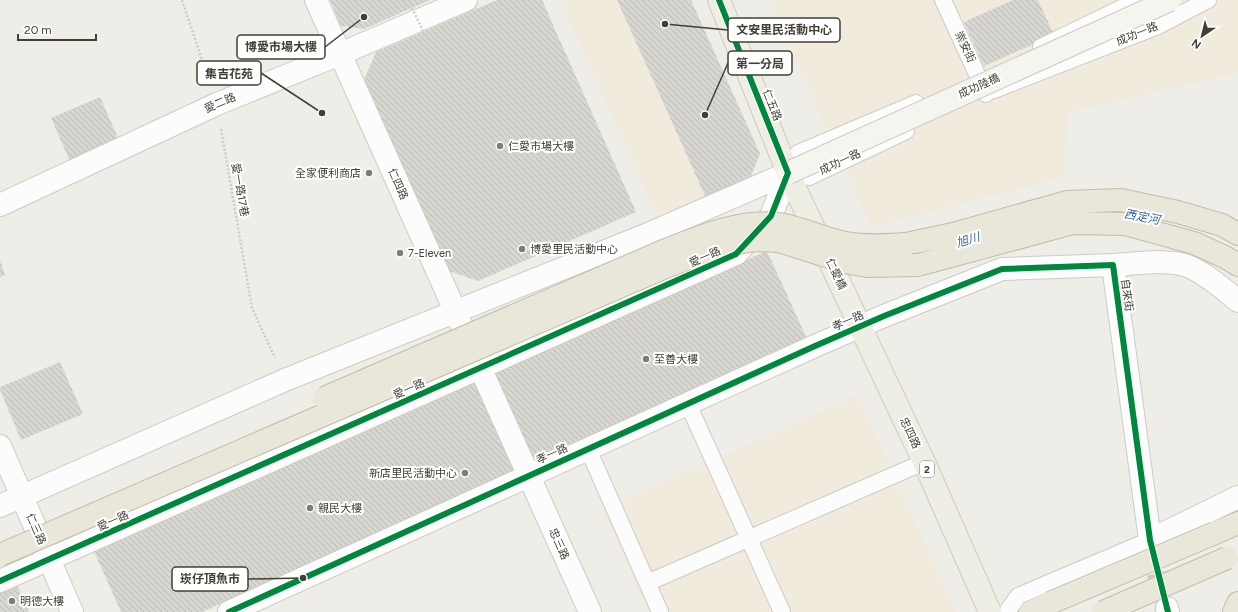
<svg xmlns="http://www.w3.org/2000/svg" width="1238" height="612" font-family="Figtree,'Noto Sans TC',sans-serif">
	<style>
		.commercial { fill: #f0ebdc }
		.pier { fill: #eeede8 }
		.building { fill: url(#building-back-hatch) }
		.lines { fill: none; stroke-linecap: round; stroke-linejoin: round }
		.street-tunnel { stroke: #cccac4; stroke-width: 22; stroke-dasharray: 22 11; stroke-linecap: butt }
		.lane-casing { stroke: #cccbc6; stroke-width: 18 }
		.street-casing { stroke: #cccbc6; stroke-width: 24 }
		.primary-casing { stroke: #cecbb7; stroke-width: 24 }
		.highway-casing { stroke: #c3bda6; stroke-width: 24 }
		.path { stroke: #cccbc6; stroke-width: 2.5; stroke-dasharray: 2 2; stroke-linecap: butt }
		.lane { stroke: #fcfcfc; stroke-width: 16 }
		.street { stroke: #fcfcfc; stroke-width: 22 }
		.primary { stroke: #efeee4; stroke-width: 22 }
		.highway { stroke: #e9e6da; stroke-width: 22 }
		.secondary-bridge-casing { stroke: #cccabf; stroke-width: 24; stroke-linecap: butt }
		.highway-bridge-casing { stroke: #c3bda6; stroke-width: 24; stroke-linecap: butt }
		.path-bridge { stroke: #cccbc6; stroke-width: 2.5; stroke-dasharray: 2 2; stroke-linecap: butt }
		.secondary-bridge { stroke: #f5f5ef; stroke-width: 22 }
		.highway-bridge { stroke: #e9e6da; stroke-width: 22 }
		.cycleway-casing { stroke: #fff; stroke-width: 8 }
		.cycleway { stroke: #00873e; stroke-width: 6 }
		.poi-dot { fill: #7e7c74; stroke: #fff; stroke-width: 1.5 }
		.labels { text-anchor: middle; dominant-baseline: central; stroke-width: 4; stroke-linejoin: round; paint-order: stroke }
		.shield { fill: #fff; stroke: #7b7972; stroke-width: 1 }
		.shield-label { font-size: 10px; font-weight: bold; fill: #423f35 }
		.street-label { font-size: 11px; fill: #423f35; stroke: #fff }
		.poi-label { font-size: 11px; fill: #423f35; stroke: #fff; text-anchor: start }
		.water-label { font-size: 12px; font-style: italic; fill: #3966a3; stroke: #fff }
		.leader { fill: none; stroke: #423f35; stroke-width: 1.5 }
		.callout-dot { fill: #423f35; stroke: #fff; stroke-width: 1.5 }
		.callout { fill: #fff; stroke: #423f35; stroke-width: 1.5 }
		.callout-label { font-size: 12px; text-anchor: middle; font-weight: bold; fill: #423f35 }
	</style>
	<defs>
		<pattern id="building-back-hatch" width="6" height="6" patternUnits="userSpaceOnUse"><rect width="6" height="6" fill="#d7d6d1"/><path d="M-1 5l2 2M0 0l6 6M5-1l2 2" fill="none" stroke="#bab9b4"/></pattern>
	</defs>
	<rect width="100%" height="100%" fill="#eeede8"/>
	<path class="commercial" d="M560 0H617L706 198 658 219Z
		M768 0H1238V73L1067 113 1065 177 871 227Z
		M858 395 956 612H648L602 510Z"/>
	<path class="pier" d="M876 230 901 286 822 322 811 339 808 341 767 251 770 250 797 266Z
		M93 549 121 612H29L16 583Z"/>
	<path class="building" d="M330 0H430L364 29 341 26Z
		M497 0H542L636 212 478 281 449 271 364 80 376 52Z
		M617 0H691L760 154 751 176 706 198Z
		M1013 0H1038L1054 35 984 66 964 22Z
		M100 97 121 145 72 166 51 118Z
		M767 251 808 341 202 612H121L93 549Z
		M0 260 5 275 0 277Z
		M60 362 83 414 21 440 0 390V387Z
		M16 583 29 612H0V590Z"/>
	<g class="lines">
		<path class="street-tunnel" d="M1150 541 1166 605"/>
		<defs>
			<path id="lane" d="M943 0 986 94
				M1041 47 1138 0
				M994 90 1158 26 1208 0
				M906 131 809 177 788 173 798 153 916 103
				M688 404 782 612
				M588 449 660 612
				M647 583 924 462
				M1007 612 1018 596 1150 540"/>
			<path id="street" d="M316 0 461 324
				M0 205 217 104 340 54 466 0
				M1113 265C1136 264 1170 258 1190 267 1208 275 1223 289 1238 301
				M474 354 590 612
				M0 446 72 612
				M0 506 285 380 641 237 788 173
				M0 581 736 254 771 216 788 173
				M1167 608 1168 612
				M229 612 815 346 884 316 1002 269 1113 265 1150 540 1238 497"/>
			<path id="primary" d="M719 0 788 173 924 462 990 612"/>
			<path id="highway" d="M906 244 953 234 1067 202 1121 200 1178 212 1222 225 1238 234
				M918 265 1073 223 1125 224 1194 243 1225 257 1238 265
				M1215 533 1238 523
				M1030 612 1050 603
				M1234 612 1238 603"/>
		</defs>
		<use href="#lane" class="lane-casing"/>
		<use href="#street" class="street-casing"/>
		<use href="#primary" class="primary-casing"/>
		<use href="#highway" class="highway-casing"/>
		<path class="path" d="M182 0 209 81
			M221 129 252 308 275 358"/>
		<use href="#lane" class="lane"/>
		<use href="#street" class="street"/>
		<use href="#primary" class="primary"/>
		<use href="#highway" class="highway"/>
		<defs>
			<path id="secondary-bridge" d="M788 173 1170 0"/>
			<path id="highway-bridge" d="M324 398 661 252C696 238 740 219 778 224 800 227 824 239 846 243 866 247 886 245 906 244
				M0 555 668 266 703 253 733 244 755 240 779 241 845 262 867 266 918 265
				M1050 603 1215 533
				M1103 612 1227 558"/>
		</defs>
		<use href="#secondary-bridge" class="secondary-bridge-casing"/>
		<use href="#highway-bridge" class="highway-bridge-casing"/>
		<path class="path-bridge" d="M412 8 423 31"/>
		<use href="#secondary-bridge" class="secondary-bridge"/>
		<use href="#highway-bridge" class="highway-bridge"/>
		<defs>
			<path id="cycleway" d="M0 581 736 254 771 216 788 173 719 0
				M229 612 815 346 884 316 1002 269 1113 265 1150 540 1168 612"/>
		</defs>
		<use href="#cycleway" class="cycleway-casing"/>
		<use href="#cycleway" class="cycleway"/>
	</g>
	<g class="poi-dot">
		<circle cx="500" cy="146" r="4"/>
		<circle cx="369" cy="173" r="4"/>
		<circle cx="522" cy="249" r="4"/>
		<circle cx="400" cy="253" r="4"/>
		<circle cx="646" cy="359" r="4"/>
		<circle cx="465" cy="473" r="4"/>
		<circle cx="310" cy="508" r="4"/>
		<circle cx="12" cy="601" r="4"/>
	</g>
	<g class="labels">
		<rect class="shield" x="920" y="461" width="14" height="16" rx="3"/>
		<g class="shield-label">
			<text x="927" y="469">2</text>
		</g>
		<g class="street-label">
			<text transform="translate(1137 34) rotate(-22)">成功一路</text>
			<text transform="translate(965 47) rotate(65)">崇安街</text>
			<text transform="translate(979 86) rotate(-24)">成功陸橋</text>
			<text transform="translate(220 103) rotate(-23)">愛二路</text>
			<text transform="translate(772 105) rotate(68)">仁五路</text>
			<text transform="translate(840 162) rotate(-25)">成功一路</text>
			<text transform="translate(398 184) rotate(66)">仁四路</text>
			<text transform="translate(240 190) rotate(80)">愛一路17巷</text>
			<text transform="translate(705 257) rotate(-24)">愛一路</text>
			<text transform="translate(836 274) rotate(65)">仁愛橋</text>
			<text transform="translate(1127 295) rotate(82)">自來街</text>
			<text transform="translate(848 321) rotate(-23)">孝一路</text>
			<text transform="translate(409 389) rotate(-24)">愛一路</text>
			<text transform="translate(910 433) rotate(65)">忠四路</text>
			<text transform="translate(552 454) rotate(-24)">孝一路</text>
			<text transform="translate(113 521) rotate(-24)">愛一路</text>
			<text transform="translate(36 529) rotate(66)">仁三路</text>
			<text transform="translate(559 544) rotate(66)">忠三路</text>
		</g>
		<g class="poi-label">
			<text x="508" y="146">仁愛市場大樓</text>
			<text x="361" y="173" text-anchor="end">全家便利商店</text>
			<text x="530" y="249">博愛里民活動中心</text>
			<text x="408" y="253">7-Eleven</text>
			<text x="654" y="359">至善大樓</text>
			<text x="457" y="473" text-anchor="end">新店里民活動中心</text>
			<text x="318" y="508">親民大樓</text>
			<text x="20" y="601">明德大樓</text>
		</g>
		<g class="water-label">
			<text transform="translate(1142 217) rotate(11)">西定河</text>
			<text transform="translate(968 240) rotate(-16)">旭川</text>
		</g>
	</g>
	<path class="leader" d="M665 24L728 30M364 17L325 47M705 115L728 63M322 113L261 73M303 578L248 579"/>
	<g class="callout-dot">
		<circle cx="665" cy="24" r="4"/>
		<circle cx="364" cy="17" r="4"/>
		<circle cx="705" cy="115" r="4"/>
		<circle cx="322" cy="113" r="4"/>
		<circle cx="303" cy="578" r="4"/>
	</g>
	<g class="callout">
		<rect x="728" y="18" width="112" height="24" rx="4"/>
		<rect x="237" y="35" width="88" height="24" rx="4"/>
		<rect x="728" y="51" width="64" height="24" rx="4"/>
		<rect x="197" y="61" width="64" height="24" rx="4"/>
		<rect x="172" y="567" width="76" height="24" rx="4"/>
	</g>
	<g class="callout-label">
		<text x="784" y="34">文安里民活動中心</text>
		<text x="281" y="51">博愛市場大樓</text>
		<text x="760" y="68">第一分局</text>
		<text x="229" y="78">集吉花苑</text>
		<text x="210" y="583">崁仔頂魚市</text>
	</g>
	<g transform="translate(1202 36) rotate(215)" stroke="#ffffff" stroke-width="3" paint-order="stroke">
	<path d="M0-3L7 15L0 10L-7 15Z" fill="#423f35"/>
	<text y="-6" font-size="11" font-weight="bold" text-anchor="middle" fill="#423f35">N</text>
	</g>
	<path d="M18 34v6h78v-6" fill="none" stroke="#423f35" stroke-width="2"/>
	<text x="24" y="34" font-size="12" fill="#423f35" stroke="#ffffff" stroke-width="3" paint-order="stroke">20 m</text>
</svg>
